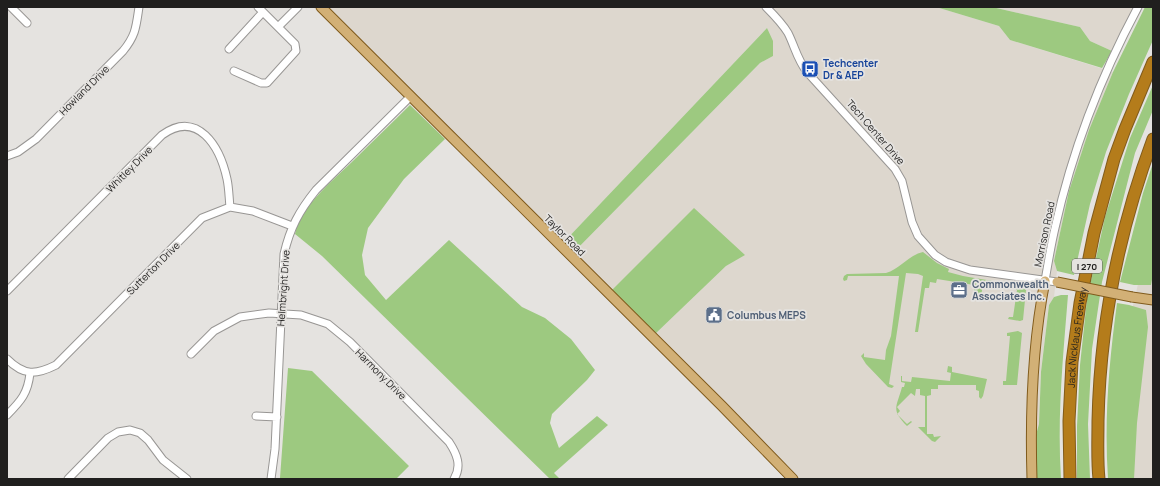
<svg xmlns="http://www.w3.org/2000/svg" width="1160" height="486" font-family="Manrope,sans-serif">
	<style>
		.built { fill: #ddd7ce }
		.green { fill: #9dc980 }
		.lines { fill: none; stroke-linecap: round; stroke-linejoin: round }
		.minor-casing { stroke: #989694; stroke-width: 9 }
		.major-casing { stroke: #805b1c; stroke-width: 11 }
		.highway-casing { stroke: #805b1c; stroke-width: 13 }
		.minor { stroke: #fff; stroke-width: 7 }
		.major { stroke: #d2b076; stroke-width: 9 }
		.highway { stroke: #b47c1b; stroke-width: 11 }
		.major-bridge-casing { stroke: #805b1c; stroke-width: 11; stroke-linecap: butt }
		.major-bridge { stroke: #d2b076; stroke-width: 9 }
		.labels { text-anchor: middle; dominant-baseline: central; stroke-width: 3.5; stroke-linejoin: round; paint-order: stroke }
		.shield { fill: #e5e3e0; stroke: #5b5a58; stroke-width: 1 }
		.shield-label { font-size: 9px; font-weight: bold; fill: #201f1e }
		.transit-label { font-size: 10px; font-weight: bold; fill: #164399; stroke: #e5e3e0; text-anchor: start }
		.street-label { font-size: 10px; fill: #201f1e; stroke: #e5e3e0 }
		.service-label { font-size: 10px; font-weight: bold; fill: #4e5e75; stroke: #e5e3e0; text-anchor: start }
	</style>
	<rect width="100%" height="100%" fill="#e5e3e0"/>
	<path class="built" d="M313 7H936L999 26 1010 40 1113 72 1089 130 1069 191 1054 261 1057 271 1054 297 1049 305 1041 372 1039 424 1036 435V479H792L796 475 654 335 726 266 744 254 611 291 573 253 760 63 773 56 767 28 563 243 445 139Z
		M992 7H1133L1112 51 1090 41 1080 27Z
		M1153 221V479H1123L1125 339Z"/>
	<path class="green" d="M936 7H992L1080 27 1090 41 1112 51 1102 68 1010 40 999 26Z
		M1145 7H1153V40L1129 94 1106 152 1090 204 1074 275 1057 271 1054 261 1069 191 1089 130 1113 72Z
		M767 28 773 41V56L760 63 573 253 563 243Z
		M1153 85V110L1135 153 1102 282 1092 349 1088 424 1090 479H1077V426L1080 365 1087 299 1105 217 1130 138Z
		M410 105 445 139 404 179 368 228 362 255 365 275 386 300 449 240 522 307 545 318 571 339 595 370 587 380 552 414 550 423 559 448 597 416 608 425 554 473 560 479H550L322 256 295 234C301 205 335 179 355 159 373 141 392 123 410 105Z
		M1153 163V274L1151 285H1134L1120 282 1143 193Z
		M694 208 745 255 726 266 654 335 611 291Z
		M923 252 937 263 949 269 948 272 963 276 1023 286 1026 290 1023 320 1020 321 1008 319 1009 317H1013L1017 290 1012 287 983 284 981 297H976V292L974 291V285L937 279 936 283 930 282 929 288H925L918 332H915L923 276 918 274 906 273 889 384 894 386 892 388 888 387 866 364 861 356 864 353V357L885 360 886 350 891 336 899 276H848L847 280 844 281 843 279 844 276 847 274 886 273C900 269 909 255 923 252Z
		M1061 295H1068C1063 357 1057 417 1061 479H1036L1035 457 1036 435 1039 424 1041 372 1049 305 1054 297Z
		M1117 303 1129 305 1146 310 1148 327 1137 423 1134 479H1108C1104 420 1109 362 1117 303Z
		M1018 331 1022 333 1017 385H1003V381H1006L1010 336H1007V333Z
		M948 366 952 367V372L987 379 983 396 981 399 979 397V391L976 390V385H938V389H931V395L927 396V434H933L934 437 941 436 935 442 932 441 918 427H925V396L920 395V389H916L915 396 911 393 897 407 900 411 897 414 907 424 911 421 912 422 907 426C891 409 896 409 902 387H904L905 383 901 382V376H902V381L911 382 912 377 950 381 951 373 947 372Z
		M288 368 312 371 409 466 396 479 280 478Z"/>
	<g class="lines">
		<defs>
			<path id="minor" d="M11 7 27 23
				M766 7C774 15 782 23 788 33 795 47 797 59 807 72L895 169 902 181 912 222 918 236 935 255 946 262 970 270 1057 282
				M278 27 298 7
				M229 49 263 12
				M234 71 261 83H267L296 51 295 44 258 7
				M7 156 18 152 36 139 123 51C136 35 136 27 139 7
				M1045 281C1048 263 1051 245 1055 228 1072 151 1101 76 1138 7
				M7 291 162 135C198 109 220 147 227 179 229 188 229 198 230 207
				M191 354 214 331 240 317 269 313 301 315 328 324 350 342 449 442C457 454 462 466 454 479
				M7 359C24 376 36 375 56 365L202 218 230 207 253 211 292 226
				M7 415C21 401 28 393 30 373
				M256 416 277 417
				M68 479 108 438 118 432 130 430 140 433 148 440 163 460 187 479
				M271 479 275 449 284 254C290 228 299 211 316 190L411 96"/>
			<path id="major" d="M321 7 722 406 793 479
				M1132 297 1153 300
				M1032 479C1030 413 1032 346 1045 281"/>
			<g id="highway">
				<path id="s1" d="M1070 479 1069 421 1072 362 1080 303 1094 233 1114 159 1125 129 1153 62"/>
				<path d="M1099 479C1097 460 1098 441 1098 421 1100 324 1119 230 1153 139"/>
			</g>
		</defs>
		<use href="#minor" class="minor-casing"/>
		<use href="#major" class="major-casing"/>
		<use href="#highway" class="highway-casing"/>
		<use href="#minor" class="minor"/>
		<use href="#major" class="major"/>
		<use href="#highway" class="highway"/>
		<defs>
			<path id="major-bridge" d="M1057 282 1132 297"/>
		</defs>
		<use href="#major-bridge" class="major-bridge-casing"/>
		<use href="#major-bridge" class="major-bridge"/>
	</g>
	<defs>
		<symbol id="bus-square" viewBox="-11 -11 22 22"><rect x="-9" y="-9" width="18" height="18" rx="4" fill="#1a4fb4" stroke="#e5e3e0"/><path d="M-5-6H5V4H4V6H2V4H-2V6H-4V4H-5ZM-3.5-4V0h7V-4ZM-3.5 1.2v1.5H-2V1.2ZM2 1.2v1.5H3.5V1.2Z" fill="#fff"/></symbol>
		<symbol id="office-square" viewBox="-11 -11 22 22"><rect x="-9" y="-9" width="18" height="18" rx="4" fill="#5c6f8a" stroke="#e5e3e0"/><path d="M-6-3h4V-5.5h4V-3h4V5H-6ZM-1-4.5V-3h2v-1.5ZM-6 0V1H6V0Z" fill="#fff"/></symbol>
		<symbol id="civic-square" viewBox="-11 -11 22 22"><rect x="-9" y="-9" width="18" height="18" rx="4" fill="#5c6f8a" stroke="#e5e3e0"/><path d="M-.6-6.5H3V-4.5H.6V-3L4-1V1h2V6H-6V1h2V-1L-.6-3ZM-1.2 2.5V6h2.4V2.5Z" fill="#fff"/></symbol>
	</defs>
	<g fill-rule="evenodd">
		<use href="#bus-square" x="800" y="59" width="20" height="20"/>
		<use href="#office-square" x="949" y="280" width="20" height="20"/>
		<use href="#civic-square" x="704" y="305" width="20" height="20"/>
	</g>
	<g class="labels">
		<rect class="shield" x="1072" y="259" width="30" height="14" rx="3"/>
		<g class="shield-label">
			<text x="1087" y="266">I 270</text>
		</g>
		<g class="transit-label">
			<text x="823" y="63">Techcenter<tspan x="823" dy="12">Dr &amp; AEP</tspan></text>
		</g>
		<g class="street-label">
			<text transform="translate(84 90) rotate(-45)">Howland Drive</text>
			<text transform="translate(876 132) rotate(49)">Tech Center Drive</text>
			<text transform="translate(129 169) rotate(-45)">Whitley Drive</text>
			<text transform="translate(1044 234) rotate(-78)">Morrison Road</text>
			<text transform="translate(565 235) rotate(45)">Taylor Road</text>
			<text transform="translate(153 268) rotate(-45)">Sutterton Drive</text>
			<text transform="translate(283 288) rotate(-86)">Helmbright Drive</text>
			<text stroke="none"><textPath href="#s1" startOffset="142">Jack Nicklaus Freeway</textPath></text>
			<text transform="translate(381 374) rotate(45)">Harmony Drive</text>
		</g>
		<g class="service-label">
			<text x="972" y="284">Commonwealth<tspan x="972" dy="12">Associates Inc.</tspan></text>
			<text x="727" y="315">Columbus MEPS</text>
		</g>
	</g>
	<rect width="1160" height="486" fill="none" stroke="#201f1e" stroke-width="16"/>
</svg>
